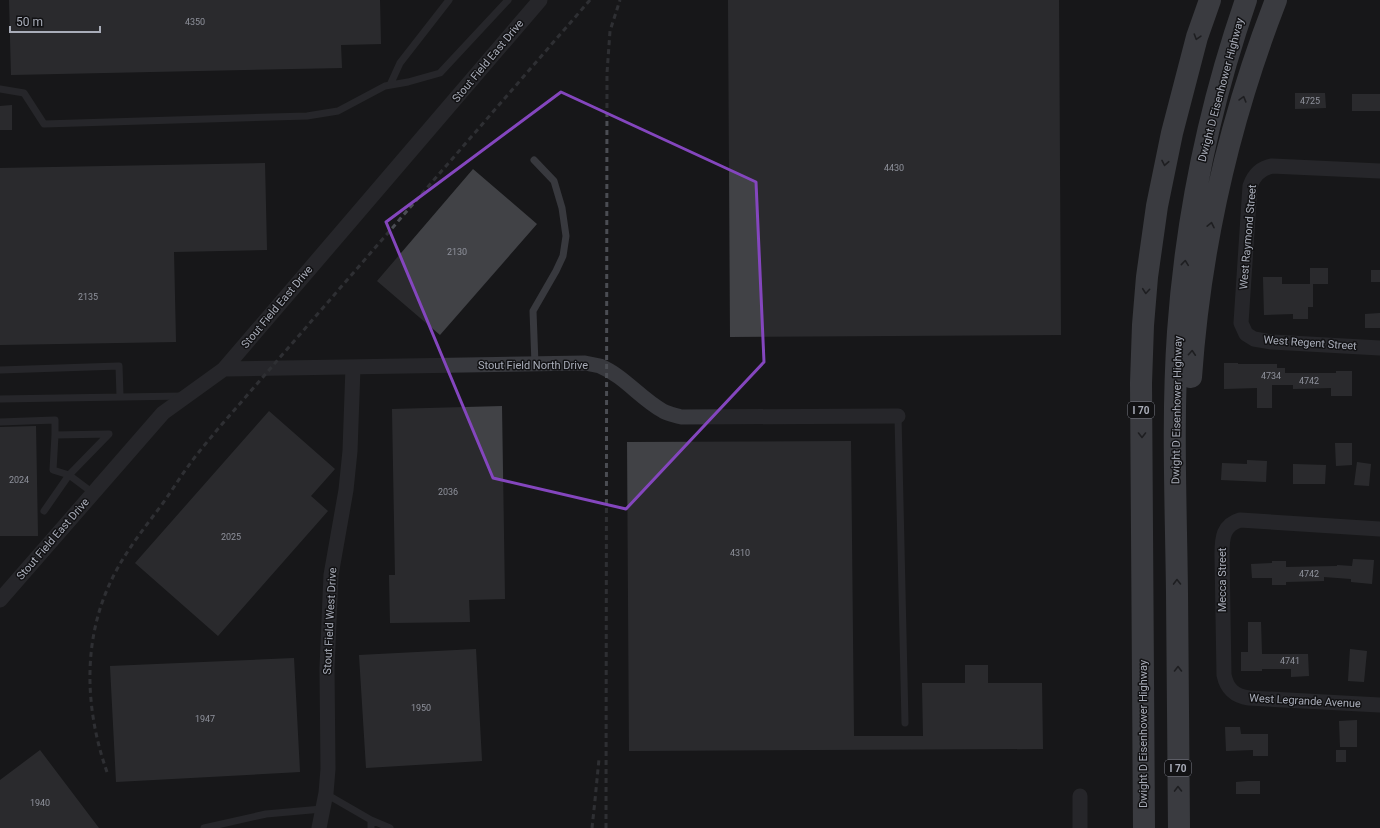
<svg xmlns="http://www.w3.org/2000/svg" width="1380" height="828" font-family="Roboto,sans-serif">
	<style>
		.building { fill: #414246 }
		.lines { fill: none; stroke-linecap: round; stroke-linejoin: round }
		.service { stroke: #38393e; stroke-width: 7 }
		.minor { stroke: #38393e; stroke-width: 15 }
		.motorway { stroke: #64676f; stroke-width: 22 }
		.rail { stroke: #4b4d53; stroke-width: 3; stroke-dasharray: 5 4; stroke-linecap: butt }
		.oneway { stroke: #26272b }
		.marked { fill: none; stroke: #8446be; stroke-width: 3; stroke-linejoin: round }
		.labels { text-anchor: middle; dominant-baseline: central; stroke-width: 3; stroke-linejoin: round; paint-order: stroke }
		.number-label { font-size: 9px; fill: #8f929c }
		.shield { fill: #121214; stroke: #7c7e88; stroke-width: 1 }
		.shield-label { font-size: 10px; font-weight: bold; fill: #a9adb9 }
		.street-label { font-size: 11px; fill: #a9adb9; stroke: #121214 }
	</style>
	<rect width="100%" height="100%" fill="#171719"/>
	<path class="building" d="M9 0H380L381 44 341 45 342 68 11 75Z
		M728 0H1059L1061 335 730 337Z
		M1295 93H1325L1326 108 1295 109Z
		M1352 94H1380V111H1352Z
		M12 105V130H0V106Z
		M265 163 267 250 174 252 176 342 0 345V168Z
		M473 169 537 224 440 335 377 281Z
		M1310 268H1328V284H1313V307H1308V319H1293V314L1264 315 1263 277H1282V284H1310Z
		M1371 270H1380V282H1371Z
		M1380 313V328H1365V314Z
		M1224 363H1238V364H1277V368H1285V373H1336V371H1352V396H1331V388L1293 389V385H1272V408H1257V388L1224 389Z
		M502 406 505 599 469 600 470 622 390 623 389 575H395L392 409Z
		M269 411 335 469 311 496 328 511 218 636 135 563Z
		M36 426 38 536H0V427Z
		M851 441 854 736H923L922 683H965V665H988V683H1042L1043 749 629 751 627 442Z
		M1335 443H1352V465L1336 466Z
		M1247 460 1267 461 1266 482 1221 480 1222 463 1247 464Z
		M1357 462 1371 464 1369 486 1354 485Z
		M1293 464 1326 465 1325 484H1293Z
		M1353 559 1374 560 1372 584 1351 582V579L1324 577V581L1286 582V585H1272V578H1252L1251 564 1272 563V561H1286V567L1337 566V565L1352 566Z
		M1248 622H1261L1262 654H1308L1309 676 1291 677V669H1262V671H1241V652H1248Z
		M476 649 482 761 366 768 359 655Z
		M1350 649 1367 651 1364 682 1348 681Z
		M294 658 300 772 116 782 110 666Z
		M1357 720V747H1340L1339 721Z
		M1225 727H1240L1241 734H1268V756H1253V750L1226 751Z
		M40 750 99 828H0V780Z
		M1336 750H1346V762H1336Z
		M1248 781H1260V794H1236V782Z"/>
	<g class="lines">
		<path class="service" d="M390 85 400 63 449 0
			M0 89 24 93 44 124 307 116 338 111 385 86 408 82 440 73 508 0
			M534 160 554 181 562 208 566 236 563 256 556 271 533 311 535 364
			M0 370 119 366 120 396
			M0 399 183 396
			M898 416 905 723
			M0 422 55 420V435
			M44 511 69 475 53 470 55 435 109 434 69 475 93 493
			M326 794 371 820
			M204 828 266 814 322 809
			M371 828V820L390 828"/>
		<path class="minor" d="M1380 171 1272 166C1261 168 1254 175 1250 186L1241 323 1246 334 1254 339 1272 342 1380 348
			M224 369 585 363C590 364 595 365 600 366 624 376 641 399 663 411 668 414 675 415 681 417L898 416
			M1380 529 1240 520C1223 525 1222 538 1222 554L1224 675C1227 689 1234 696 1249 698L1380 705
			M0 600 163 413 224 369 540 0
			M1080 796V828
			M319 828 326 793 328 769 327 668 331 575 346 490 350 451 353 367"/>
		<path class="motorway" d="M1191 377C1200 248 1229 121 1276 0
			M1144 828 1141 383 1143 325 1147 277 1157 206 1172 133 1197 37 1210 0
			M1179 828C1178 750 1178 671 1177 593 1176 506 1172 419 1178 332 1186 219 1209 107 1246 0"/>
		<path class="rail" d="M107 772C84 707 82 635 115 573 128 548 146 526 163 503 173 489 182 474 192 461 200 450 209 440 217 430L590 0
			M592 828 595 800 599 759
			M606 828 607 73 610 31 620 0"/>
	</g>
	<defs><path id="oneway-chevron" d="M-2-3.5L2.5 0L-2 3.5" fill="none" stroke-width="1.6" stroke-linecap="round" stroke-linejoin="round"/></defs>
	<g class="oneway">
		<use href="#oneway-chevron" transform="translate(1197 37) rotate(107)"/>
		<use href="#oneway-chevron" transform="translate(1243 99) rotate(-74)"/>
		<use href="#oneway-chevron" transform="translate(1165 163) rotate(101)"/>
		<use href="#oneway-chevron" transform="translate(1211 225) rotate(-78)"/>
		<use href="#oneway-chevron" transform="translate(1185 263) rotate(-84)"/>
		<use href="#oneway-chevron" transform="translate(1146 291) rotate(95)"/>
		<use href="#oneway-chevron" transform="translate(1192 353) rotate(-86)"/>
		<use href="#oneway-chevron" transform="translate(1142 435) rotate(90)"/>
		<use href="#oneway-chevron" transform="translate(1177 582) rotate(-91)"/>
		<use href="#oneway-chevron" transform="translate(1178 669) rotate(-90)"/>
		<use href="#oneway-chevron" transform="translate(1178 789) rotate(-91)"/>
	</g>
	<path d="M0 0H1380V828H0ZM561 92 756 182 764 362 626 509 493 478 386 222Z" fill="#171719" fill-opacity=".55" fill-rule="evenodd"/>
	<path class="marked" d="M561 92 756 182 764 362 626 509 493 478 386 222Z"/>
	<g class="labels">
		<g class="number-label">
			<text x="195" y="22">4350</text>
			<text x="1310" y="101">4725</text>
			<text x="894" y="168">4430</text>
			<text x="457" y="252">2130</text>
			<text x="88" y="297">2135</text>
			<text x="1271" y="376">4734</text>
			<text x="1309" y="381">4742</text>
			<text x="19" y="480">2024</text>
			<text x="448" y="492">2036</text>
			<text x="231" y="537">2025</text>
			<text x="740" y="553">4310</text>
			<text x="1309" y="574">4742</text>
			<text x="1290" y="661">4741</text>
			<text x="421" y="708">1950</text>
			<text x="205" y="719">1947</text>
			<text x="40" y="803">1940</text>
		</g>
		<g class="shield">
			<rect x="1128" y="402" width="26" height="16" rx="3"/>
			<rect x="1165" y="760" width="26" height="16" rx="3"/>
		</g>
		<g class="shield-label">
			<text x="1141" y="410">I 70</text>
			<text x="1178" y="768">I 70</text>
		</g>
		<g class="street-label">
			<text transform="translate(488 61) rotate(-50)">Stout Field East Drive</text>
			<text transform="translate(1221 90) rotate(-75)">Dwight D Eisenhower Highway</text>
			<text transform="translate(1248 237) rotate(-85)">West Raymond Street</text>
			<text transform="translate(277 307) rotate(-50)">Stout Field East Drive</text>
			<text transform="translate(1310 343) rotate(4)">West Regent Street</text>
			<text x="533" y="365">Stout Field North Drive</text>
			<text transform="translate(1177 410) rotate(-89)">Dwight D Eisenhower Highway</text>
			<text transform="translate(53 539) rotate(-49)">Stout Field East Drive</text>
			<text transform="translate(1222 580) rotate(-90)">Mecca Street</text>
			<text transform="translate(330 621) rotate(-87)">Stout Field West Drive</text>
			<text transform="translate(1305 701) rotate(3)">West Legrande Avenue</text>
			<text transform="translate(1143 734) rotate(-90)">Dwight D Eisenhower Highway</text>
		</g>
	</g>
	<path d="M10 26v6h90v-6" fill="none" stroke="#a9adb9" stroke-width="2"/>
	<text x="16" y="26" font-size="12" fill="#a9adb9" stroke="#121214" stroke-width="3" paint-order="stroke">50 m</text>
</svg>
